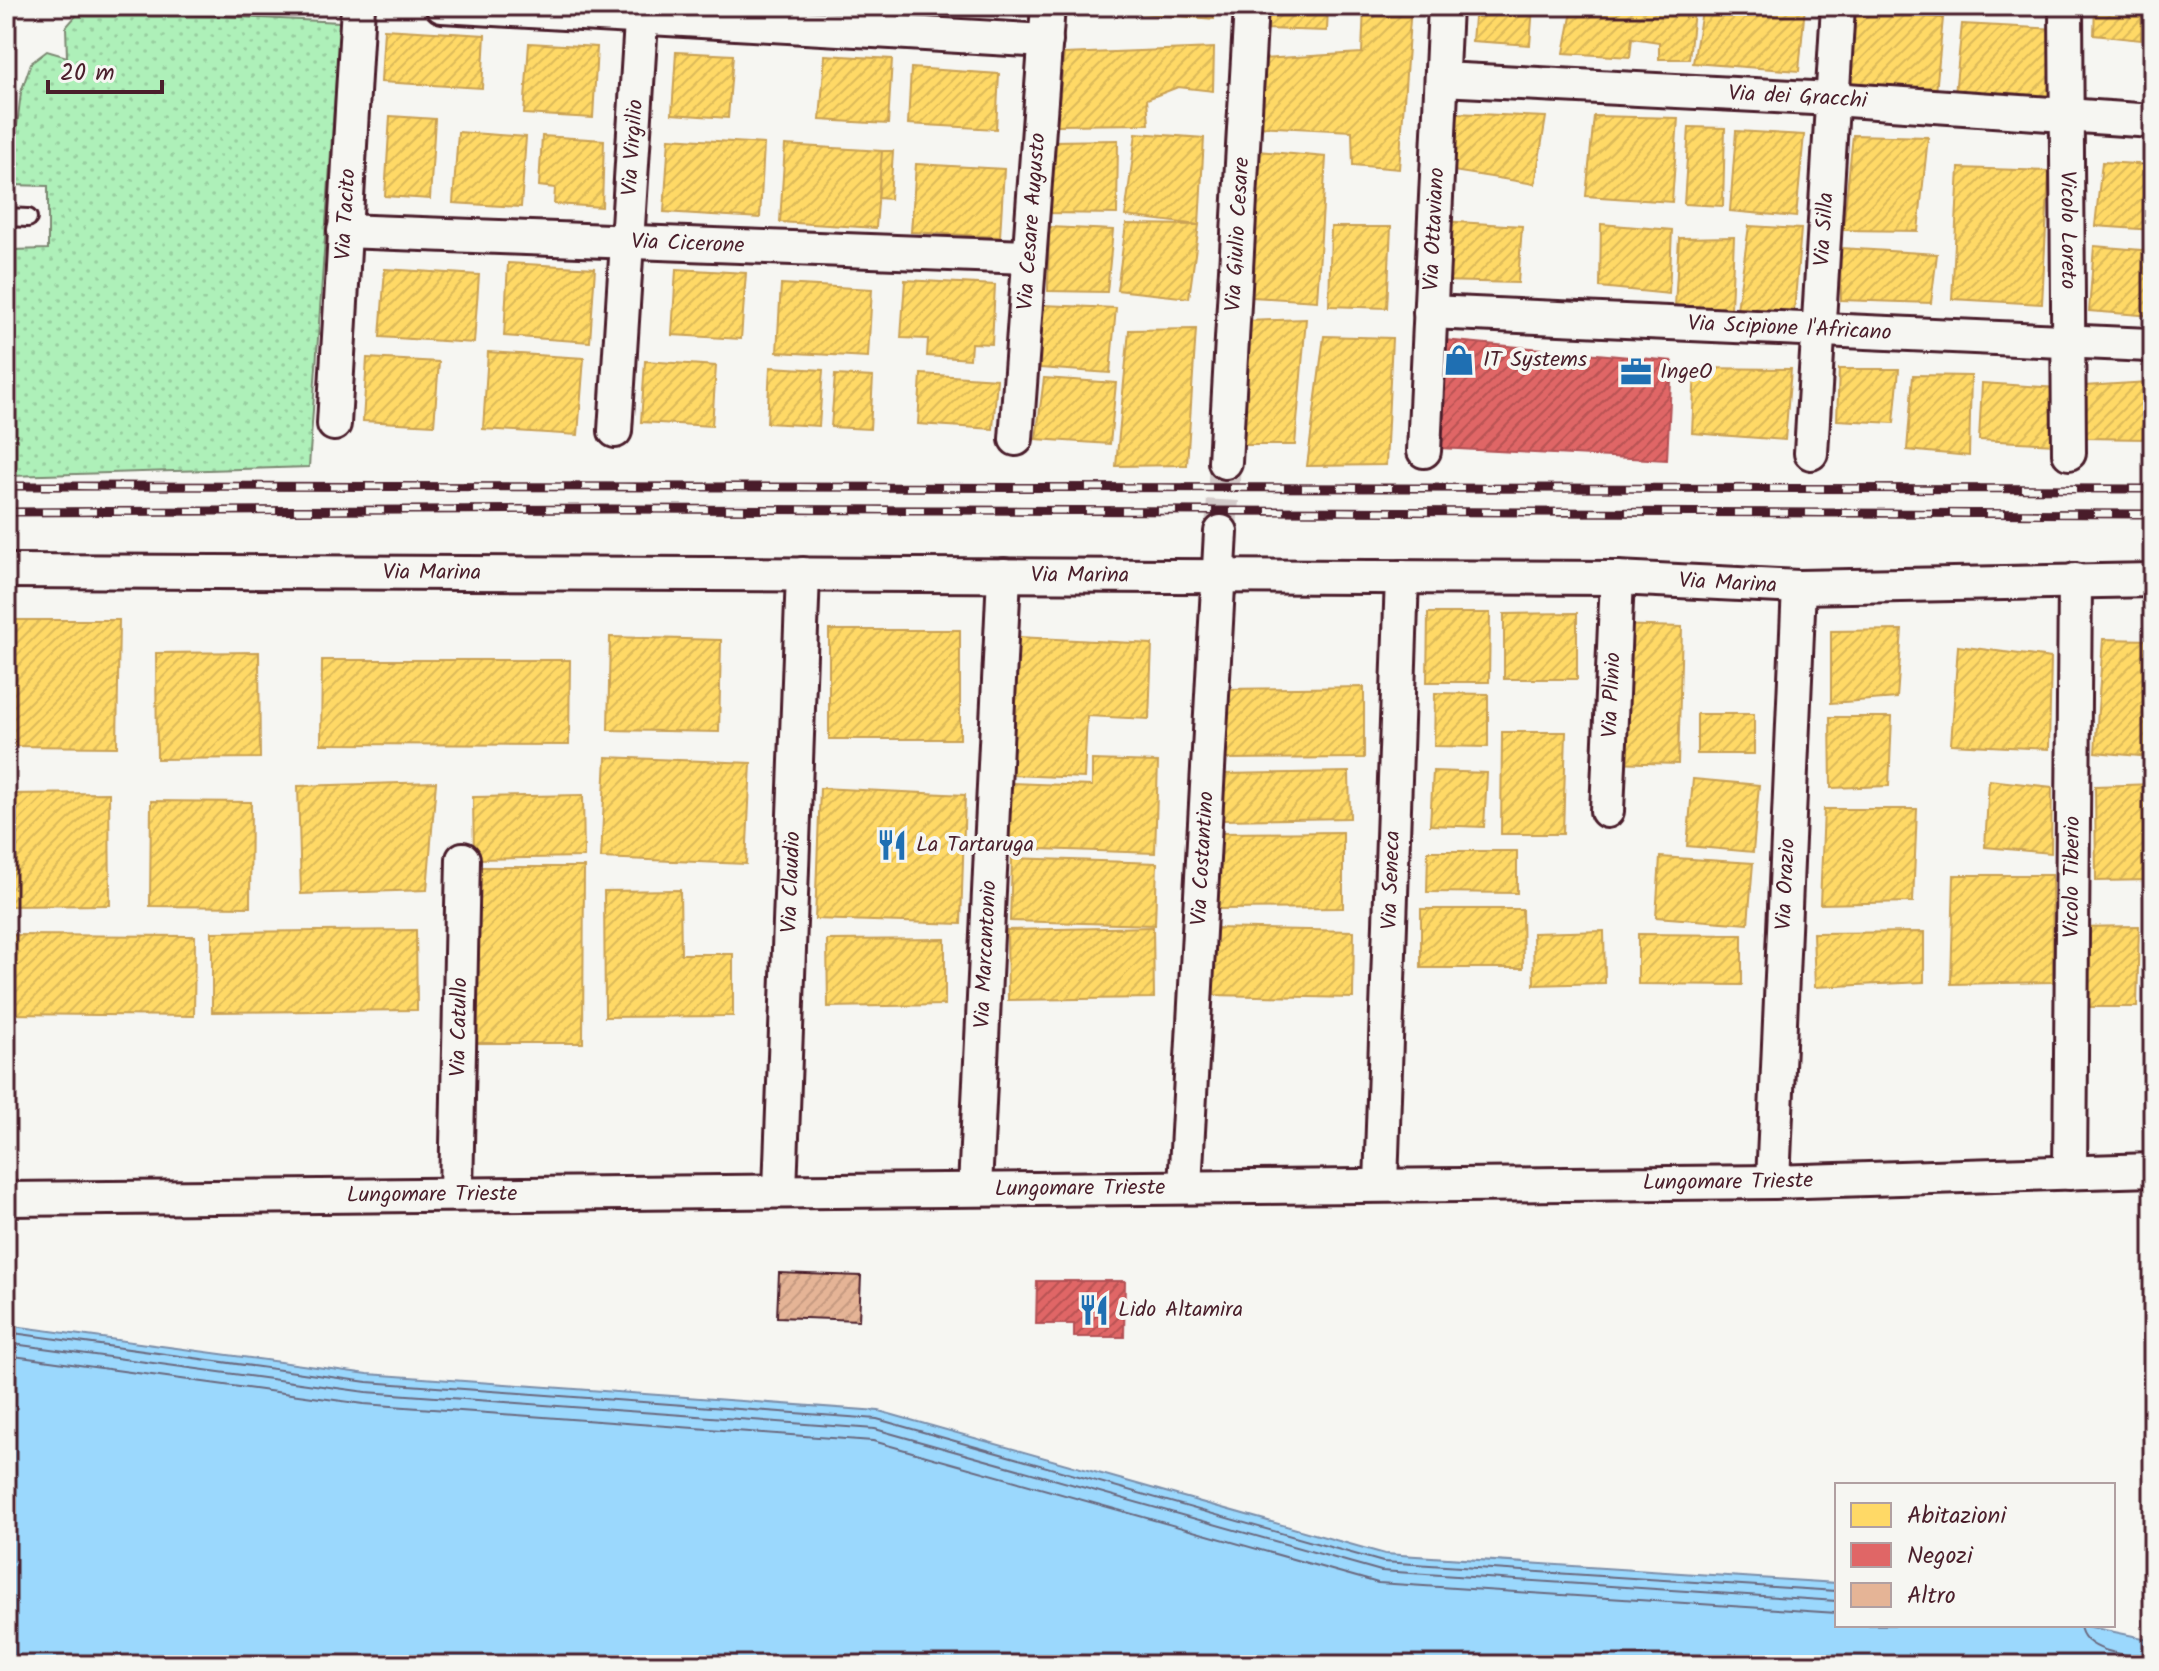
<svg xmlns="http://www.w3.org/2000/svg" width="2159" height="1671" font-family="Kalam,sans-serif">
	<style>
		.grass { fill: url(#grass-dots); stroke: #7c8872; stroke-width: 2 }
		.water { fill: #9bd8fd; stroke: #7b8ea9; stroke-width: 2 }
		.homes { fill: url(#homes-hatch); stroke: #c9a154; stroke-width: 2 }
		.shops { fill: url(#shops-hatch); stroke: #b35154; stroke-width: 2 }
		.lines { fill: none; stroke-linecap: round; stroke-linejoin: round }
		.shore { stroke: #6a697f; stroke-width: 2 }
		.building { fill: url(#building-hatch); stroke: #4a1f2b; stroke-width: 2 }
		.street-tunnel { stroke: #d4cbca; stroke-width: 32; stroke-dasharray: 32 16; stroke-linecap: butt }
		.lane-casing { stroke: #4a1f2b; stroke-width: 22 }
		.street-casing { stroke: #4a1f2b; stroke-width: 38 }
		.lane { stroke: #f6f6f2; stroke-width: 16 }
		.street { stroke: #f6f6f2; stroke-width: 32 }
		.rail-casing { stroke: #4a1f2b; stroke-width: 9 }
		.rail { stroke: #f6f6f2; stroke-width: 6; stroke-dasharray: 18; stroke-linecap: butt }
		.labels { text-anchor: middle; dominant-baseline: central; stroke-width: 8; stroke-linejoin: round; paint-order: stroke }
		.street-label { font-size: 22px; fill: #4a1f2b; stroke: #f6f6f2 }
		.poi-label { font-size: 22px; fill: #4a1f2b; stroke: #f6f6f2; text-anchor: start }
	</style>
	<defs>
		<pattern id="grass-dots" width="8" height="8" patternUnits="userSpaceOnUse" patternTransform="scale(2)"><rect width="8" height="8" fill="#aef0b9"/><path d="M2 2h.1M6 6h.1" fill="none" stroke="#97cd9f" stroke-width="1.8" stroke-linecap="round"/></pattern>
		<pattern id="homes-hatch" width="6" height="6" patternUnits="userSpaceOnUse" patternTransform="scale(2)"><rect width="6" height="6" fill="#ffd966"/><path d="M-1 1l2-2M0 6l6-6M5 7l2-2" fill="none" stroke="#dcba59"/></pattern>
		<pattern id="shops-hatch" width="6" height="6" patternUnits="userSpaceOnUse" patternTransform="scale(2)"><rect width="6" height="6" fill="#e06666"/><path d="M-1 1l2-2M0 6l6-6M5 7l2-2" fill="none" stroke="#b85354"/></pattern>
		<pattern id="building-hatch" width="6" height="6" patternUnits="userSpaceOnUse" patternTransform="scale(2)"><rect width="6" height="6" fill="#e5b496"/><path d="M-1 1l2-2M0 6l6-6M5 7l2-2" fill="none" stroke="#c69a81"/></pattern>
	</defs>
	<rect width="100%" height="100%" fill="#f6f6f2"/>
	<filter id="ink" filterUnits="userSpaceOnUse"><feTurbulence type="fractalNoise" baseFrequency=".0125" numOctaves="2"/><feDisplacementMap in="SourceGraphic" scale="16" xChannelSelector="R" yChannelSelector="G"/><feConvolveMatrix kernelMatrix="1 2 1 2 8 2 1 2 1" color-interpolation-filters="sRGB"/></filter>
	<g filter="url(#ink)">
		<path class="grass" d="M82 9 340 22 309 467 11 476V250L48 249V186L10 185 21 92 31 63 47 51 67 57 66 27Z"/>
		<path class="water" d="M6 1325 368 1374 879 1411 1385 1554 1837 1583V1625H2081L2153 1640V1665H6Z"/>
		<path class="homes" d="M964 6H1019V10Z
			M1114 6H1214V19L1114 11Z
			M1265 6H1328L1327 31 1264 29Z
			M1364 6H1411L1399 169 1353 165 1352 131 1256 126 1261 59 1362 53Z
			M1475 6H1533L1530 45 1472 41Z
			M1573 6H1667L1694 11 1689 59H1659V42L1632 38 1630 57 1564 53Z
			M1703 6H1805L1799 71 1693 63Z
			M2095 6H2142L2141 40 2094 35Z
			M1851 8 1943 18 1936 93 1848 90Z
			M1962 24 2058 29 2056 100 1955 94Z
			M384 29 485 35 482 88 381 82Z
			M529 43 597 47 593 118 524 114Z
			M1214 48 1213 91 1178 87 1147 99 1149 124 1057 125 1064 54Z
			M676 52 733 55 728 118 672 114Z
			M825 55 892 59 888 124 820 120Z
			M911 68 999 74 996 129 908 124Z
			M1455 113 1546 117 1535 184 1453 171Z
			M390 116 435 119 430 199 385 196Z
			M1594 116 1678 118 1672 202 1586 196Z
			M1689 127 1725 128 1723 206 1684 204Z
			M1736 131 1804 135 1796 217 1730 211Z
			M458 132 526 137 521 207 453 203Z
			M1136 133 1204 138 1199 225 1125 216Z
			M1853 135 1928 137 1918 231 1843 230Z
			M542 136 604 140 602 207 554 204 555 188 539 186Z
			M669 138 764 144 760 218 664 212Z
			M1118 140 1117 214 1046 213 1050 141Z
			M785 145 882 151 876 228 780 222Z
			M882 151H893L890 199 878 198Z
			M1257 151 1326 157 1317 301 1252 297Z
			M2102 162 2153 165V230L2095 226Z
			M916 164 1004 169 1000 237 911 232Z
			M1959 168 2049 171 2042 304 1952 299Z
			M1441 221 1522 226 1518 283 1439 281Z
			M1126 224 1199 225 1189 298 1117 290Z
			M1601 224 1672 230 1669 294 1600 287Z
			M1749 226 1801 229 1794 312 1737 309Z
			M1049 227 1113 230 1107 292 1048 291Z
			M1331 227H1391L1387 308 1329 306Z
			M1734 237 1731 309 1675 306 1679 238Z
			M2094 246 2153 251V316L2089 311Z
			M1840 248 1937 254 1931 303 1841 300Z
			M508 263 595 268 590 342 504 336Z
			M385 269 479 275 474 343 380 337Z
			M676 269 746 273 741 339 672 335Z
			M905 280 995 285 992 344 971 343 970 359 927 356 928 339 901 338Z
			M781 284 872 289 868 357 777 352Z
			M1042 305 1116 308 1110 373 1040 368Z
			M1306 319 1295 445H1242L1245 321Z
			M1196 329 1187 465 1116 466 1129 330Z
			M1324 336 1392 338 1386 465 1307 466Z
			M488 352 584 358 578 435 483 429Z
			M367 358 439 362 434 425 363 421Z
			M645 361 716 366 712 426 641 422Z
			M770 367 823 370 819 426 767 423Z
			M1695 368 1791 369 1785 440 1692 433Z
			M1839 369H1899L1894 423 1837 420Z
			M921 374 997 379 993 429 918 424Z
			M835 375 873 377 870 429 831 427Z
			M1913 375 1971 376 1969 456 1907 450Z
			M1044 378 1116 383 1110 444 1036 439Z
			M2149 382 2146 439 2083 438 2084 386Z
			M1982 383 2058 388 2055 444 1979 440Z
			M1428 613H1490L1489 682H1427Z
			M1577 613V679H1504V614Z
			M9 620H119L117 747 8 746Z
			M1615 625 1682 627 1678 764 1611 762Z
			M829 630H960V739H829Z
			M1902 630 1897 698 1831 703V631Z
			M610 637 721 640 719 732 608 730Z
			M1018 637 1152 644 1149 719 1087 716 1084 778 1011 775Z
			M2103 639 2153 640 2150 757 2095 752Z
			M1958 646 2051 658 2049 749 1951 744Z
			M259 652 260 758 157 759 156 653Z
			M322 660H570L569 745 321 744Z
			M1364 687V758L1226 759 1225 689Z
			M1435 693 1488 694V747L1434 746Z
			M1697 714H1754V754H1697Z
			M1830 717H1892L1889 786 1831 788Z
			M1502 732H1566L1563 834H1501Z
			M606 757 751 763 746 864 601 858Z
			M1092 760 1158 762 1155 853 1009 848 1011 783 1092 786Z
			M1433 771 1487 773 1484 827 1430 825Z
			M1349 772 1350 818 1222 820V774Z
			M1693 779 1759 785 1753 852 1687 846Z
			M1989 780 2052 787 2051 853 1985 847Z
			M436 782 427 890 301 894 298 786Z
			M2153 784V880L2096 881 2095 786Z
			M820 788 965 795 961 924 815 919Z
			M109 793 110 905 7 906 6 794Z
			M583 795 584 857 474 859 473 797Z
			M151 801 251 802 250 907 150 906Z
			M1824 809H1917L1913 902 1820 904Z
			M1343 832V908L1217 909 1216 833Z
			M1428 851H1517V893L1427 892Z
			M1660 857 1753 863 1748 924 1656 917Z
			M1012 858 1157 863 1155 925 1010 921Z
			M479 867H584L583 1043H477Z
			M1954 875H2052L2053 982 1951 984Z
			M680 890 681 954H733V1016L605 1017 604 891Z
			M2152 903 2153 1000H2151Z
			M1421 909H1522L1523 968H1421Z
			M2139 926 2137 1007H2072V927Z
			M1153 927 1154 998 1008 1000 1007 930Z
			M1213 928 1354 931 1353 998 1212 995Z
			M416 930 417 1010 212 1012V932Z
			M1604 931 1605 983 1534 985 1533 933Z
			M1924 932V982L1815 987 1813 933Z
			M1638 934 1742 935V985L1638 984Z
			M6 935 195 936 194 1016 6 1014Z
			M945 939V1005L828 1007 827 940Z"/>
		<path class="shops" d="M1444 340 1672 361 1667 460 1440 448Z
			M1037 1281H1125L1124 1337H1074V1324H1036Z"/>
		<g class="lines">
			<path class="shore" d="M6 1332 367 1382 877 1419 1383 1562 1837 1591
				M6 1343 366 1392 875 1429 1381 1571 1837 1601
				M6 1355 364 1404 873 1441 1378 1583 1837 1613
				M2080 1625C2082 1653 2130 1656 2153 1658"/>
		</g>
		<path class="building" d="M779 1273 861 1276 859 1320 777 1317Z"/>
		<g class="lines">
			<path class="street-tunnel" d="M1221 532 1225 462"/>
			<defs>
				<path id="lane" d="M6 217 28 218"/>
				<g id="street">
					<path d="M442 6 1046 41"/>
					<path id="s1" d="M2066 6 2069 453"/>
					<path id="s2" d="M1442 79 1832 99 2153 121"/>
					<path id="s3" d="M344 231 1029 257"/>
					<path id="s4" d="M1430 312 2149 345"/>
					<path id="s5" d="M334 424 358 6"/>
					<path id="s6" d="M615 431 642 6"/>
					<path id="s7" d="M1016 439 1048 6"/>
					<path id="s8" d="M1424 451 1445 6"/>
					<path id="s9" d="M1811 453 1838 6"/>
					<path id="s10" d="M1225 462 1251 6"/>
					<path id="s11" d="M6 571 1617 578 1799 587 2153 580"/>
					<path id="s12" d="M1607 811 1617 578"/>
					<path id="s13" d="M2070 1173 2075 580"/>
					<path id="s14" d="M1773 1182 1799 587"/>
					<path id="s15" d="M1381 1184 1402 577"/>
					<path id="s16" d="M1185 1186 1221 532"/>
					<path id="s17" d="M975 1188 1004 575"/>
					<path id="s18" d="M780 1190 803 574"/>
					<path id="s19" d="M456 1193 463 859"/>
					<path id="s20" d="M6 1199 1773 1182 2153 1170"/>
				</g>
			</defs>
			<use href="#lane" class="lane-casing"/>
			<use href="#street" class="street-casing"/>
			<use href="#lane" class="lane"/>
			<use href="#street" class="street"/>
			<defs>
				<path id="rail" d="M6 486 2153 489
					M6 512 615 509 2153 514"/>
			</defs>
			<use href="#rail" class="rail-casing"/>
			<use href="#rail" class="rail"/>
		</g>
	</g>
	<defs>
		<symbol id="shop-bare" viewBox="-9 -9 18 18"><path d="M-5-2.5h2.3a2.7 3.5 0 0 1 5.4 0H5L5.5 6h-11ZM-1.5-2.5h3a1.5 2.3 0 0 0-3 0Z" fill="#1f6fb2" stroke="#f6f6f2" stroke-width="2.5" paint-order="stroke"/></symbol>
		<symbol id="office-bare" viewBox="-9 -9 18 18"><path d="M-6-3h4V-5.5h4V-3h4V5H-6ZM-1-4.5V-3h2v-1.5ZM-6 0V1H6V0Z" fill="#1f6fb2" stroke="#f6f6f2" stroke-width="2.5" paint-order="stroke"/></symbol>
		<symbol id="restaurant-bare" viewBox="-9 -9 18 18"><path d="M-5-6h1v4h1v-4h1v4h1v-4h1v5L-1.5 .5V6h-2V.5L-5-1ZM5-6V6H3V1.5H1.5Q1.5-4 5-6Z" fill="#1f6fb2" stroke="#f6f6f2" stroke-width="2.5" paint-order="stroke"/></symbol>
	</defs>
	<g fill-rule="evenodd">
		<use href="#shop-bare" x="1437" y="338" width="44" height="44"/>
		<use href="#office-bare" x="1614" y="350" width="44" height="44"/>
		<use href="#restaurant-bare" x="870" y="823" width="44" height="44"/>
		<use href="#restaurant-bare" x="1072" y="1288" width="44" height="44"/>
	</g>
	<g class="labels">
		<g class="street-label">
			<text stroke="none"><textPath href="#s2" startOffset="356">Via dei Gracchi</textPath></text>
			<text stroke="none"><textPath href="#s6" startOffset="284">Via Virgilio</textPath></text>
			<text stroke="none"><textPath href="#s5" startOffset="210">Via Tacito</textPath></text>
			<text stroke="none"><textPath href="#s7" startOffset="218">Via Cesare Augusto</textPath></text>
			<text stroke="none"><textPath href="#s8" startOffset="222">Via Ottaviano</textPath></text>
			<text stroke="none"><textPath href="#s9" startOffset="224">Via Silla</textPath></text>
			<text stroke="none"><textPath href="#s1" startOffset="224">Vicolo Loreto</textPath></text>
			<text stroke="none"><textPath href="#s10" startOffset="228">Via Giulio Cesare</textPath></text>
			<text stroke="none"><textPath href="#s3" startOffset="344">Via Cicerone</textPath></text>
			<text stroke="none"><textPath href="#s4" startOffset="360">Via Scipione l'Africano</textPath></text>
			<text stroke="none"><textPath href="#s11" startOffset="426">Via Marina</textPath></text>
			<text stroke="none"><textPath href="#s11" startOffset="1074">Via Marina</textPath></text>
			<text stroke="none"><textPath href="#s11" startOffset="1722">Via Marina</textPath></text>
			<text stroke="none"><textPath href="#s12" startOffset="116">Via Plinio</textPath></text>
			<text stroke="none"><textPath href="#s16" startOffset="328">Via Costantino</textPath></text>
			<text stroke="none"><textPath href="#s13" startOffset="296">Vicolo Tiberio</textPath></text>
			<text stroke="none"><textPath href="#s15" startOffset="304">Via Seneca</textPath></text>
			<text stroke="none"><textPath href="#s18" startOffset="308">Via Claudio</textPath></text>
			<text stroke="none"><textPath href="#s14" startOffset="298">Via Orazio</textPath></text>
			<text stroke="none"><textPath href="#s17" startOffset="234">Via Marcantonio</textPath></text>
			<text stroke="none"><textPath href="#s19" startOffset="166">Via Catullo</textPath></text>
			<text stroke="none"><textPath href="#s20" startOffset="1722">Lungomare Trieste</textPath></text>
			<text stroke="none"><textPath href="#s20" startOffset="1074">Lungomare Trieste</textPath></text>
			<text stroke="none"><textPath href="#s20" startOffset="426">Lungomare Trieste</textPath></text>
		</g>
		<g class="poi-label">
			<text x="1483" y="360">IT Systems</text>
			<text x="1660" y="372">IngeO</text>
			<text x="916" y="845">La Tartaruga</text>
			<text x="1118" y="1310">Lido Altamira</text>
		</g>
	</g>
	<rect width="2159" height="1671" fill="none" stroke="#f6f6f2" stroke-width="32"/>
	<rect x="16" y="16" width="2127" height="1639" fill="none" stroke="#4a1f2b" stroke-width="3" filter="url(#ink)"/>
	<rect x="1835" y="1483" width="280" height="144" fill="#f6f6f2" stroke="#b1a0a2" stroke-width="2"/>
	<rect x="1851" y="1503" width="40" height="24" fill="#ffd966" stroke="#b1a0a2" stroke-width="2"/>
	<text x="1907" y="1523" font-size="24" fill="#4a1f2b">Abitazioni</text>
	<rect x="1851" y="1543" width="40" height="24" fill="#e06666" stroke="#b1a0a2" stroke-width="2"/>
	<text x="1907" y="1563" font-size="24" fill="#4a1f2b">Negozi</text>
	<rect x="1851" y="1583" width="40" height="24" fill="#e5b496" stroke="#b1a0a2" stroke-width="2"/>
	<text x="1907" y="1603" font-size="24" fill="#4a1f2b">Altro</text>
	<path d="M48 80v12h114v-12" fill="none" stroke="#4a1f2b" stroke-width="4"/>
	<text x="60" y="80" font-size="24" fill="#4a1f2b" stroke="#f6f6f2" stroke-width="6" paint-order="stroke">20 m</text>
</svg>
